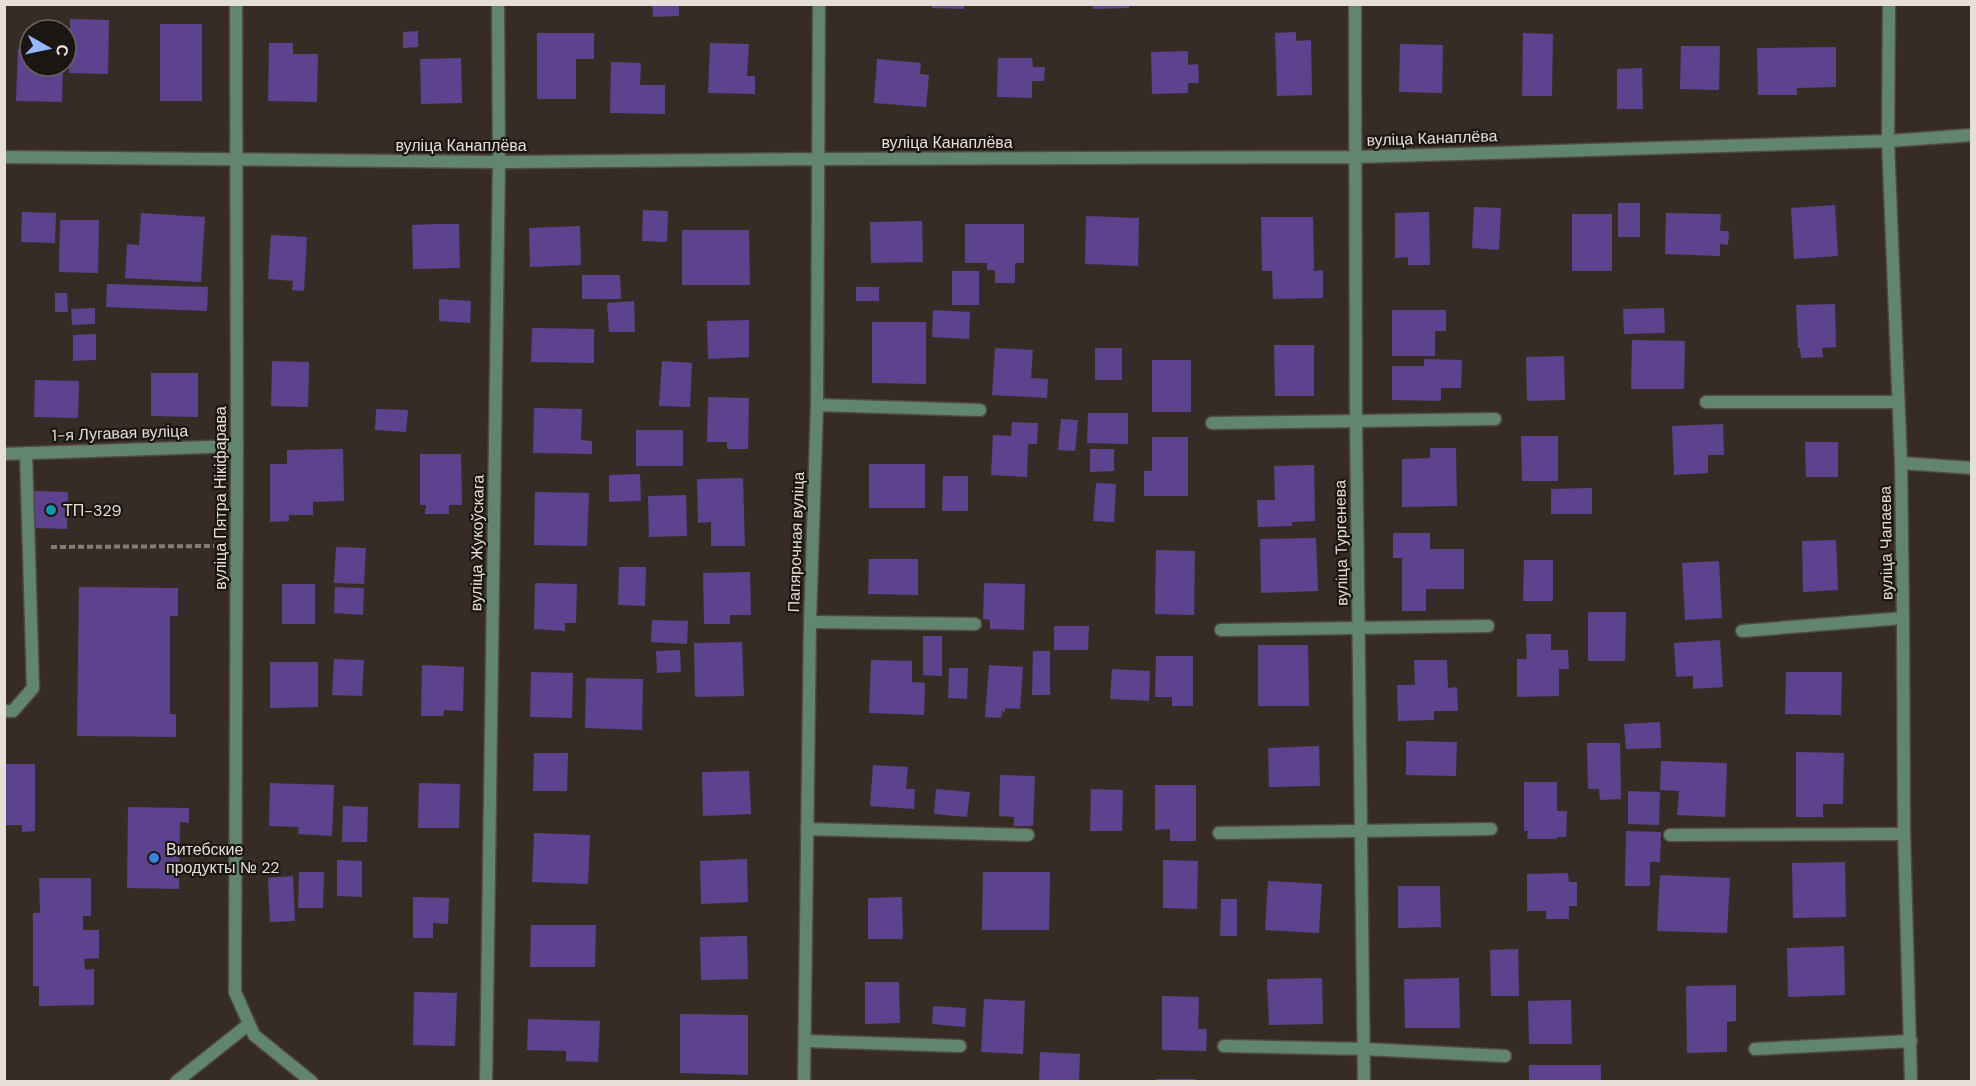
<svg xmlns="http://www.w3.org/2000/svg" width="1976" height="1086" font-family="'DM Sans',sans-serif">
	<style>
		.building { fill: #5d438e }
		.lines { fill: none; stroke-linecap: round; stroke-linejoin: round }
		.lane-casing { stroke: #534842; stroke-width: 15 }
		.street-casing { stroke: #534842; stroke-width: 15 }
		.path { stroke: #847b75; stroke-width: 4; stroke-dasharray: 6 3; stroke-linecap: butt }
		.lane { stroke: #61856f; stroke-width: 12 }
		.street { stroke: #61856f; stroke-width: 12 }
		.culture-dot { fill: #0f9aa8; stroke: #1b1612; stroke-width: 2 }
		.shop-dot { fill: #3f7fe0; stroke: #1b1612; stroke-width: 2 }
		.labels { text-anchor: middle; dominant-baseline: central; stroke-width: 4.5; stroke-linejoin: round; paint-order: stroke }
		.street-label { font-size: 16px; fill: #e5ded9; stroke: #1b1612 }
		.poi-label { font-size: 16px; fill: #e5ded9; stroke: #1b1612; text-anchor: start }
	</style>
	<rect width="100%" height="100%" fill="#372c25"/>
	<path class="building" d="M652 4H679V16L653 17Z
		M932 4H964V9L932 8Z
		M1092 4H1129V8L1093 9Z
		M70 19 109 20 108 74 69 73Z
		M160 24H202V101H160Z
		M418 31V47L403 48V32Z
		M1296 32V41L1311 40 1312 95 1277 96 1275 33Z
		M537 33H594V59H576V99H537Z
		M1523 33 1553 34 1552 96H1522Z
		M269 43H293V54H318L317 102 268 101Z
		M710 43 749 44 747 76H755V94L708 93Z
		M1400 44 1443 45 1442 93 1399 92Z
		M1681 46H1720L1719 90 1680 89Z
		M1836 47V87L1797 88V95H1758L1757 48Z
		M18 49H30V66H63L62 102 16 101Z
		M1188 51V65L1198 64 1199 83H1188V93L1152 94 1151 52Z
		M461 58 462 103 421 104 420 59Z
		M998 58H1032L1033 67H1045L1044 81H1032V98L997 97Z
		M877 59 921 63 920 74 929 75 926 107 874 103Z
		M611 62 641 63 640 85H665V114L610 113Z
		M1642 68 1643 109H1617V69Z
		M1618 203H1640V237H1618Z
		M1835 205 1838 256 1794 259 1791 208Z
		M1474 207 1501 208 1499 250 1472 248Z
		M643 210 668 211 667 242 642 241Z
		M22 212 56 213 55 243 21 242Z
		M1429 212 1430 265H1408V257L1395 258V213Z
		M141 213 205 217 201 282 125 278 127 244 139 245Z
		M1666 213 1721 214 1720 231H1729L1728 245 1720 244V256L1665 254Z
		M1572 214H1612V271H1572Z
		M1086 216 1139 218 1138 266 1085 264Z
		M1261 217H1313L1314 271 1323 270V298L1273 299 1272 271H1262Z
		M60 220H99L98 273 59 272Z
		M922 221 923 262 871 263 870 222Z
		M436 224H459L460 268 413 269 412 225Z
		M965 224H1024V263H1015V283H995V270H987V263H965Z
		M580 226 581 265 530 267 529 228Z
		M682 230H749L750 285H682Z
		M271 235 307 237 304 291 292 290 293 281 268 279Z
		M952 271H979V305H952Z
		M582 275H620L621 299H582Z
		M107 284 208 287 207 311 106 307Z
		M856 287H879V301H856Z
		M55 293H67L68 312H55Z
		M439 299 471 301 470 323 439 321Z
		M634 301 635 332H609L607 303Z
		M1835 304 1836 347 1822 348 1823 357 1801 358 1800 348H1798L1796 305Z
		M95 308V324L72 325 71 309Z
		M1664 308 1665 333 1624 334 1623 309Z
		M933 310 970 312 969 339 932 337Z
		M1392 310H1446V331H1435V356H1392Z
		M749 320V357L708 359 707 321Z
		M872 322H926V384L872 383Z
		M532 328 594 329V363L531 362Z
		M96 334V360L73 361V335Z
		M1632 340 1685 341 1684 389H1631Z
		M1274 345H1314V396H1275Z
		M995 348 1033 350 1031 378 1048 379 1047 398 992 395Z
		M1095 348H1122V380H1095Z
		M1564 356 1565 400 1527 401 1526 357Z
		M1424 359 1462 360 1461 388H1441V401L1392 400V366H1424Z
		M1152 360H1191V412H1152Z
		M272 361 309 362 308 407 271 406Z
		M662 361 692 363 690 407 659 406Z
		M151 373H198V417L151 416Z
		M35 380 79 381 78 418 34 417Z
		M708 397 749 398 748 449H727V442H707Z
		M534 408 582 409 581 440 592 441V454L533 453Z
		M376 409 408 410 406 432 375 430Z
		M1088 413H1128V444L1087 443Z
		M1061 419 1078 420 1075 451 1058 450Z
		M1012 422 1038 423 1037 444H1028L1027 477 991 475 993 435 1011 436Z
		M1723 424 1724 455H1708V473L1674 475 1672 426Z
		M636 430H683V466H636Z
		M1521 436H1558V481H1522Z
		M1152 437H1188V496H1144V471H1152Z
		M1805 442H1838V477H1806Z
		M1430 448H1456L1457 506 1402 507V459L1430 458Z
		M343 449 344 501 313 502V515H289V521L270 522V464H287V450Z
		M1090 449H1114V471L1090 472Z
		M420 454H461L462 505H449V514H425L426 505H420Z
		M869 464H925V508H869Z
		M1314 465 1315 521 1292 522V526L1258 527 1257 500H1275L1274 466Z
		M640 474 641 501 609 502V475Z
		M943 476H968V511H942Z
		M743 478 745 546H711V522L698 523 697 479Z
		M1096 483 1116 484 1114 522 1093 521Z
		M1592 488V514H1551V489Z
		M34 491 68 492 67 529 34 528Z
		M535 492 589 493 587 546 534 545Z
		M686 495 687 536 649 537 648 496Z
		M1393 533H1430V549H1464V589H1426V611H1402V558H1393Z
		M1316 538 1318 591 1261 593 1260 539Z
		M1836 540 1838 590 1803 592 1802 541Z
		M336 547 366 548 364 584 334 583Z
		M1156 550 1195 551 1194 615 1155 614Z
		M869 559H918V595L868 594Z
		M1524 560H1553V601H1523Z
		M1719 561 1722 618 1685 620 1682 563Z
		M619 567H646L645 606 618 605Z
		M750 572 751 615H730V624H704L703 573Z
		M535 583 577 584 576 623H565V631L534 629Z
		M984 583 1025 584 1024 630 990 629V620L983 619Z
		M282 584H315V624H282Z
		M79 587 178 588V616H170V714H176V737L77 736Z
		M335 587 364 588 363 615 334 613Z
		M1588 612H1626L1625 661H1588Z
		M652 620 688 621 687 644 651 642Z
		M1054 626H1089L1088 650H1054Z
		M1526 634H1551V650H1568L1569 669H1559V696L1517 697V659H1527Z
		M923 636H942V676L923 675Z
		M1720 640 1723 687 1693 689V676L1676 677 1674 643Z
		M742 642 744 696 695 697 694 643Z
		M1258 645H1308L1309 706H1258Z
		M680 650 681 672 657 673 656 651Z
		M1033 651H1050V695H1032Z
		M1156 656H1193V706H1172V697H1155Z
		M334 659 364 660 362 696 332 695Z
		M871 660 912 661V682L925 683 924 715 869 713Z
		M1414 660H1447L1448 688 1457 687 1458 711H1434V720L1398 721 1397 685H1415Z
		M270 662H318V707L270 708Z
		M422 665 464 667 463 711 444 710 443 716H421Z
		M989 665 1023 667 1020 709 1005 708V712L1002 711 1001 718 985 717Z
		M949 668H968L967 699 948 698Z
		M1112 669 1150 671 1149 701 1110 699Z
		M531 672 573 673 572 718 530 717Z
		M1786 672H1842L1841 715 1785 714Z
		M586 678 643 679 642 730 585 728Z
		M1660 722 1661 748 1626 749 1624 724Z
		M1406 741 1457 742 1456 776 1406 775Z
		M1587 743H1620L1621 799 1600 800 1599 789H1588Z
		M1319 746 1320 786 1269 787 1268 748Z
		M1796 752 1844 753 1843 804H1823V817H1796Z
		M534 753H568L567 791H533Z
		M1661 761 1727 763 1725 817 1677 815 1679 791 1660 790Z
		M4 764H35V831L22 832V825H4Z
		M873 765 908 767 906 789H915L914 809 870 806Z
		M749 771 751 814 703 816 702 772Z
		M1000 775 1035 776 1033 826H1014V817L999 816Z
		M1524 782H1557V811H1567L1566 837H1557V839H1527L1528 831H1524Z
		M270 783 334 785 332 836 298 834 299 827 269 826Z
		M419 783 460 784 459 828H418Z
		M1155 785H1196V841H1170V829L1155 830Z
		M936 789 970 792 967 817 934 814Z
		M1091 789 1123 790 1122 831H1090Z
		M1628 791 1660 792 1659 825 1628 824Z
		M343 806 368 807 367 842H342Z
		M128 807 189 808V823L180 822 179 889 127 888Z
		M1626 831 1661 832 1660 862H1650V886H1625Z
		M534 833 590 835 588 884 532 882Z
		M747 859 748 902 701 904 700 861Z
		M337 860 362 861V897L337 896Z
		M1163 860 1198 861 1197 909 1163 908Z
		M1845 862 1846 917 1793 918 1792 863Z
		M299 872H324L323 908H298Z
		M983 872H1050L1049 930H982Z
		M1568 873 1569 882H1577V906H1569V919H1546V911H1527V874Z
		M1660 875 1730 878 1727 933 1657 931Z
		M293 876 295 921 270 922 268 878Z
		M39 878H91V916H83V930H99V958L84 959 85 970 94 969V1005L39 1006V986H33V913H40Z
		M1268 881 1322 884 1319 933 1265 930Z
		M1398 886H1440L1441 927 1398 928Z
		M413 897 449 898 448 924 433 923V938H413Z
		M902 897 903 939H868V898Z
		M1221 899H1237V936H1220Z
		M531 925H596L595 967H530Z
		M747 936 748 979 701 980 700 937Z
		M1844 946 1845 995 1788 997 1787 948Z
		M1518 949 1519 996H1491L1490 950Z
		M1322 978 1323 1024 1269 1025 1267 979Z
		M1459 978 1460 1028H1405L1404 979Z
		M865 982H899L900 1023 865 1024Z
		M1736 985V1021L1727 1022V1052L1687 1053 1686 986Z
		M414 992 457 993 455 1046 413 1045Z
		M1162 996 1199 997 1198 1029H1207L1206 1051 1162 1050Z
		M984 999 1025 1001 1023 1054 981 1052Z
		M1571 1000 1572 1044H1529L1528 1001Z
		M933 1006 966 1008 965 1027 932 1024Z
		M680 1014 748 1015V1075L680 1073Z
		M528 1019 600 1021 598 1062 566 1061V1051L527 1050Z
		M1040 1052 1080 1054 1079 1082H1039Z
		M1529 1065H1601V1082H1529Z
		M1156 1079H1196V1082H1156Z"/>
	<g class="lines">
		<defs>
			<path id="lane" d="M1888 141 1972 135
				M1706 402H1897
				M817 405 980 410
				M1212 423 1495 419
				M1901 463 1972 468
				M810 622 975 624
				M1221 630 1488 626
				M1742 631 1903 618
				M4 711H13L33 688 26 453
				M807 829 1028 835
				M1219 833 1491 829
				M1670 835 1904 834
				M805 1041 960 1046
				M1224 1046 1364 1049 1505 1056
				M1755 1049 1911 1041
				M176 1082 249 1024"/>
			<path id="street" d="M236 4 237 446 235 992 254 1035 312 1082
				M1355 4 1356 421 1364 1082
				M1889 4 1888 141 1901 463 1903 618 1904 834 1911 1082
				M4 157 499 162 820 159 1356 157 1888 141
				M4 454 237 446
				M486 1082 499 162 498 4
				M804 1082 810 622 817 405 819 4"/>
		</defs>
		<use href="#lane" class="lane-casing"/>
		<use href="#street" class="street-casing"/>
		<path class="path" d="M51 547 214 546"/>
		<use href="#lane" class="lane"/>
		<use href="#street" class="street"/>
	</g>
	<circle class="culture-dot" cx="51" cy="510" r="6"/>
	<circle class="shop-dot" cx="154" cy="858" r="6"/>
	<g class="labels">
		<g class="street-label">
			<text transform="translate(1432 138) rotate(-2)">вуліца Канаплёва</text>
			<text x="947" y="142">вуліца Канаплёва</text>
			<text x="461" y="145">вуліца Канаплёва</text>
			<text transform="translate(120 433) rotate(-2)">1-я Лугавая вуліца</text>
			<text transform="translate(220 498) rotate(-90)">вуліца Пятра Нікіфарава</text>
			<text transform="translate(796 542) rotate(-88)">Папярочная вуліца</text>
			<text transform="translate(477 543) rotate(-89)">вуліца Жукоўскага</text>
			<text transform="translate(1341 543) rotate(-91)">вуліца Тургенева</text>
			<text transform="translate(1886 543) rotate(-91)">вуліца Чапаева</text>
		</g>
		<g class="poi-label">
			<text x="63" y="510">ТП-329</text>
			<text x="166" y="849">Витебские<tspan x="166" dy="18">продукты № 22</tspan></text>
		</g>
	</g>
	<rect width="1976" height="1086" fill="none" stroke="#e5ded9" stroke-width="12"/>
	<g transform="translate(48 48) rotate(99)"><circle r="28" fill="#1b1612" stroke="#6c6662" stroke-width="1.5"/>
	<path d="M0-4.5L10 22L0 15L-10 22Z" fill="#94b7fd"/>
	<text y="-9" font-size="16" font-weight="bold" text-anchor="middle" fill="#e5ded9">С</text>
	</g>
</svg>
